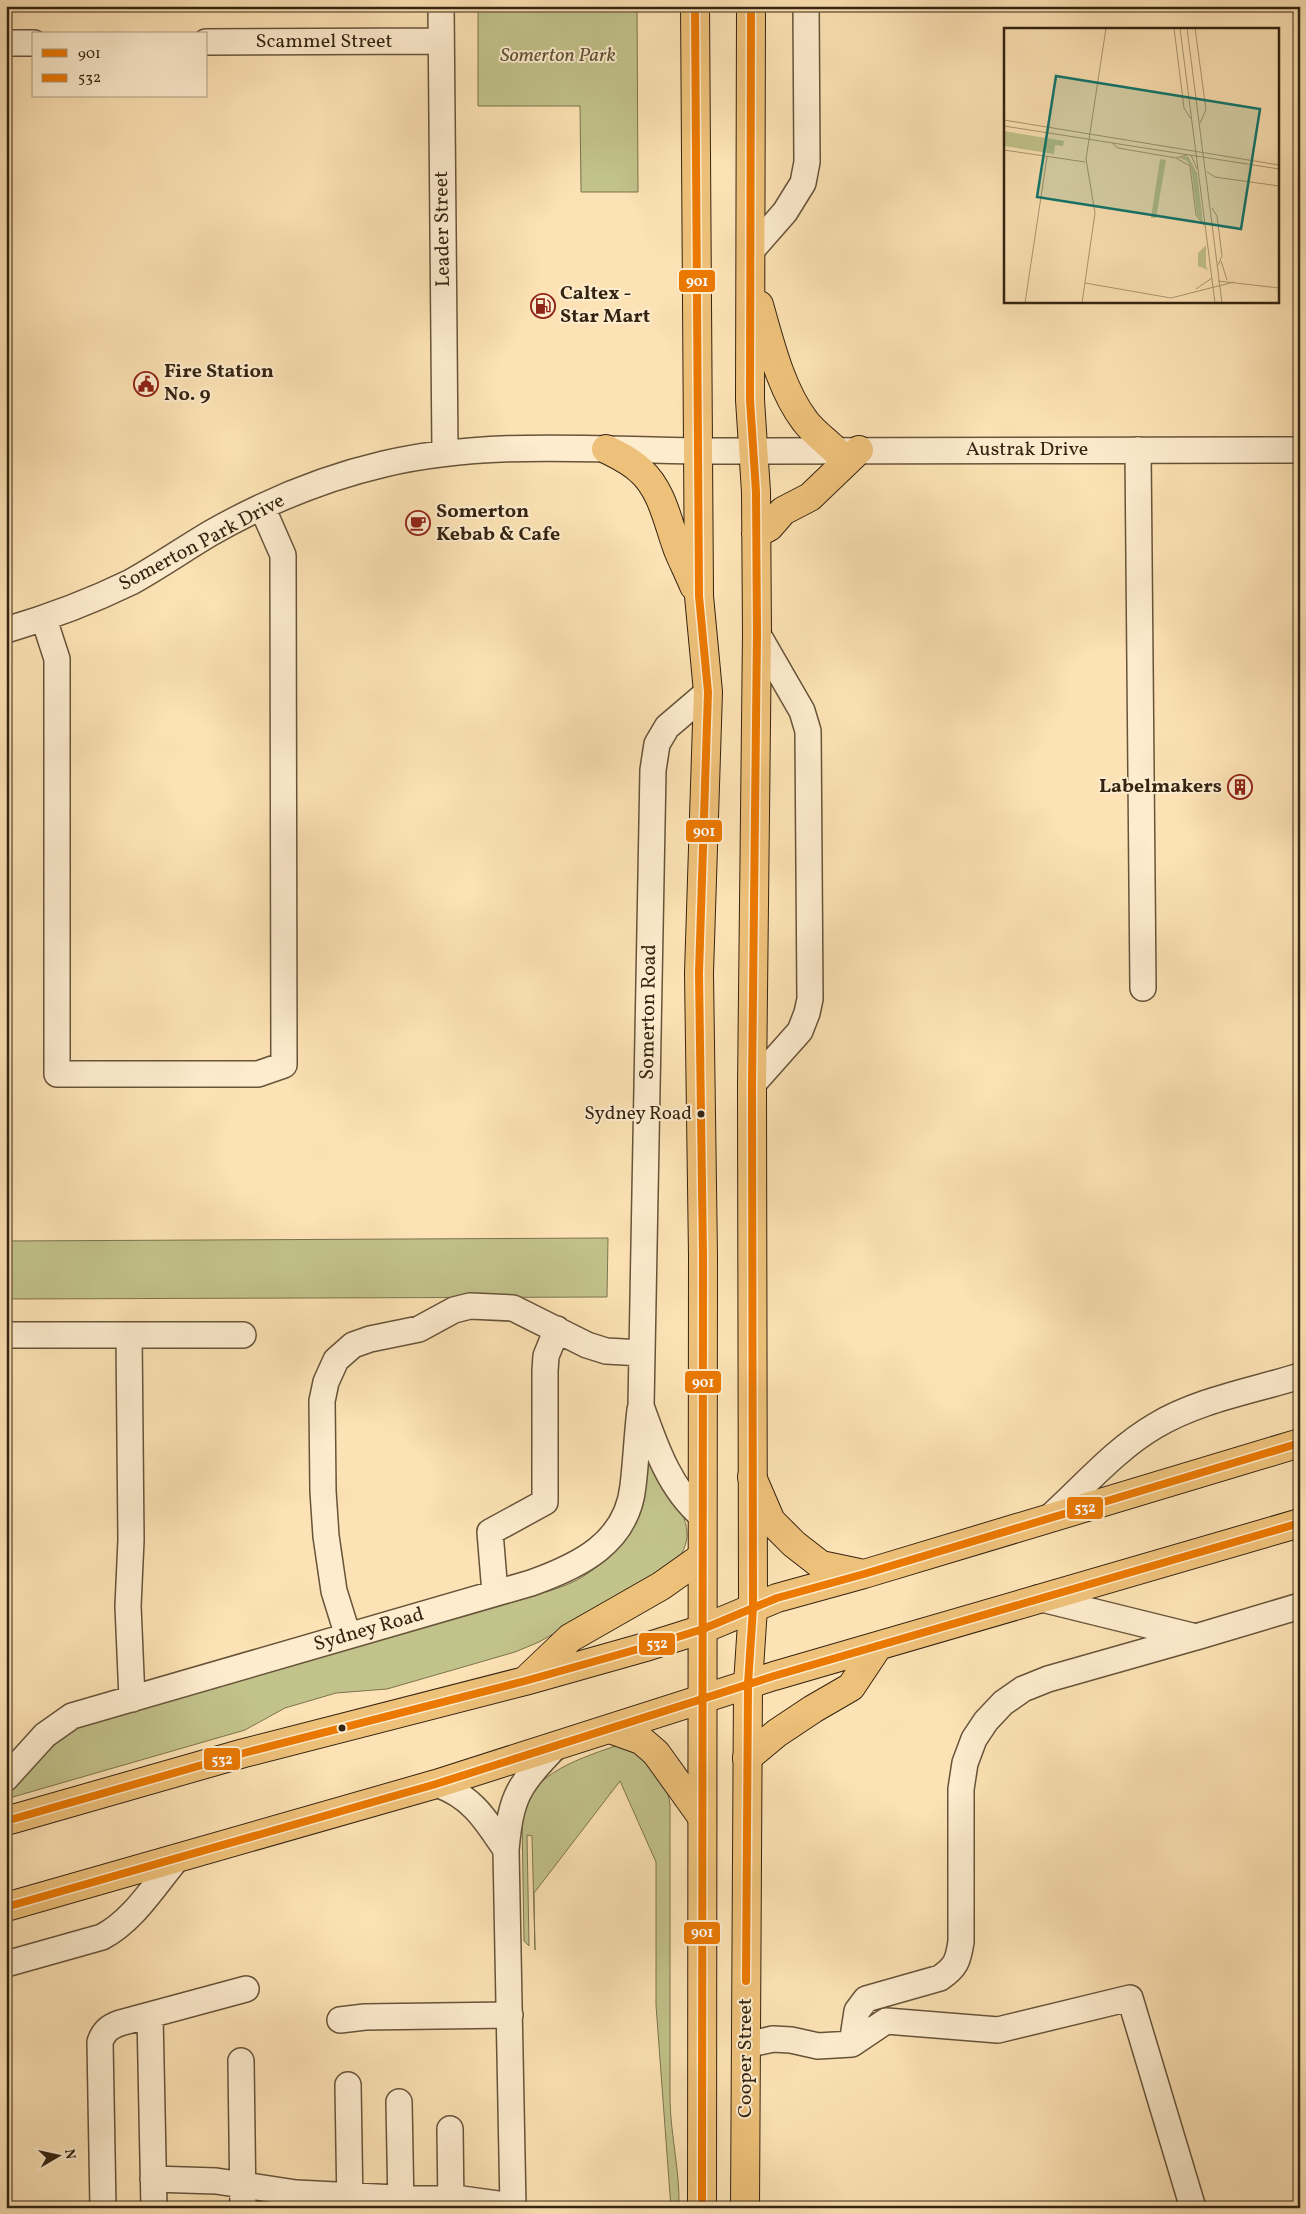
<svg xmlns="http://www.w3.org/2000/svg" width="1306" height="2214" font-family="Vollkorn,serif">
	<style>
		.green { fill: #c2c28b; stroke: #7c734e }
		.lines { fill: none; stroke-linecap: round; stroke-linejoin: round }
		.minor-casing { stroke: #67543a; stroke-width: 28 }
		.major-casing { stroke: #352412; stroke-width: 30 }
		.highway-casing { stroke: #352412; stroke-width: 30 }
		.minor { stroke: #fdecce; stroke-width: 25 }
		.major { stroke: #eec17a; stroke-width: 28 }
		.highway { stroke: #eec17a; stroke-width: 28 }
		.bus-1-casing { stroke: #fdecce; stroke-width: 11 }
		.bus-2-casing { stroke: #fdecce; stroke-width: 11 }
		.bus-1 { stroke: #eb7902; stroke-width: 8 }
		.bus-2 { stroke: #eb7902; stroke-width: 8 }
		.bus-dot { fill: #352412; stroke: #fdecce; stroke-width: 2 }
		.labels { text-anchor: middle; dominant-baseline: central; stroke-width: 4; stroke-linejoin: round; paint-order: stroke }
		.bus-label { font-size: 19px; fill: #352412; stroke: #fdecce; text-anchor: end }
		.street-label { font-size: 20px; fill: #352412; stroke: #fdecce }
		.park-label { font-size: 20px; font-style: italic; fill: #5f5336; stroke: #fdecce }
		.poi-label { font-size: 20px; font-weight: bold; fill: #352412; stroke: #fdecce; text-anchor: start }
		.inset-road { fill: none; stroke: #ac9673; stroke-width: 1 }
		.view { fill: #0f766e; fill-opacity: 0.15; stroke: #0f766e; stroke-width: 2.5 }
		.inset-edge { fill: none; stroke: #352412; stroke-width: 2.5 }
		.line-badge { stroke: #fdecce; stroke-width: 2 }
		.badge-label { font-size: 14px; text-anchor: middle; font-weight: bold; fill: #fff }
	</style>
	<rect width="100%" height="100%" fill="#fce2b4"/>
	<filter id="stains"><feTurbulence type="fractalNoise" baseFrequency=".004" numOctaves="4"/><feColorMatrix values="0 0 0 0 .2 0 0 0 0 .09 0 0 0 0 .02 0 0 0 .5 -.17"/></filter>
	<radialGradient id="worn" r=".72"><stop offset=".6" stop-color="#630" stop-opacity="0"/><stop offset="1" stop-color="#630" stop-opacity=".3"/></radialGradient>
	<path class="green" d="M478 6H637L638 192H581L580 106H478Z
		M608 1238 607 1297 6 1299V1241Z
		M642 1442C654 1463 686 1509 687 1532 688 1544 681 1555 676 1565L539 1642 515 1652 387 1689 336 1693 285 1708 245 1730 6 1799V1789L40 1753 75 1727 534 1596C548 1591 564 1587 577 1580 609 1562 641 1529 645 1491 647 1475 643 1458 642 1442Z
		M621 1744H635L666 1784 670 1804V2101C671 2137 680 2172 679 2208H671L656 2005V1862L620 1781 534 1893 535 1950 532 1836 527 1835 529 1946 524 1941 522 1816C529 1772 585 1757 621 1744Z"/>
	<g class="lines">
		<defs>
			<path id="minor" d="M441 6 445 452
				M206 42 441 41
				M6 43H34
				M750 252 785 212 803 183 807 162 806 6
				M1138 450 1143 988
				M44 619 57 659V1074H258L284 1065 283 555 262 507
				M6 630C50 617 90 602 131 582 158 567 184 549 211 533 264 503 324 478 384 464 487 440 593 450 698 451 898 452 1099 450 1300 450
				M752 1085 800 1031 807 1013 810 999 808 731 802 711 757 633
				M6 1335H129
				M702 1516C669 1488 655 1445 641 1406L653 770 657 744 667 727 708 692
				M1050 1517C1083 1487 1117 1448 1155 1426 1198 1400 1252 1391 1300 1376
				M495 1593 490 1532 545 1502V1371L546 1356 557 1329
				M1038 1598 1196 1637 1300 1606
				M348 1636 334 1591 326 1536 323 1491 322 1401 326 1382 336 1360 353 1345 370 1339 419 1329 454 1310 470 1306 513 1308 587 1345 606 1351 642 1353
				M132 1699 128 1606 131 1540 129 1335H243
				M6 1778 45 1735 72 1716 531 1583C579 1566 627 1543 633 1486 636 1461 637 1435 640 1410
				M436 1784C472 1796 486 1820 506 1850
				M6 1964 102 1937C133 1921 154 1886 176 1860
				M150 2015 154 2208
				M340 2020 365 2017 510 2015
				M852 2044 857 2011 866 1999 940 1978C956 1967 958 1961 961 1942V1789L965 1763 974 1739 986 1721 1003 1703 1023 1689 1048 1679 1196 1637
				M746 2045 773 2039 791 2040 818 2046 852 2044 886 2021 998 2030 1130 1998 1193 2208
				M241 2061 243 2208
				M348 2085 350 2208
				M399 2102 401 2208
				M450 2129 451 2208
				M153 2179 216 2181 296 2193 416 2199H462L513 2206
				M103 2208 100 2042C104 2031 109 2027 120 2023L246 1989
				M513 2208 506 1850C511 1794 519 1785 557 1745"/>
			<path id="major" d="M695 6 699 596 708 692 699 973 703 1255 702 2208
				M759 305C770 343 781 390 805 421 813 432 826 441 836 451
				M606 449C618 455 631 461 641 471 663 491 668 524 678 550 683 562 689 574 694 586
				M756 534 769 527 783 511 810 497 859 450
				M745 2208 748 1684 753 1608 752 1085 757 633 756 492 750 400 751 6"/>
			<path id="highway" d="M752 1477 771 1521 794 1544 821 1565 859 1573
				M528 1678 570 1638 661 1586 702 1557
				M610 1729 641 1740 656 1753 702 1817
				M747 1758 777 1733 813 1709 851 1687 877 1648
				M6 1821 244 1753 525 1681 649 1646 703 1629 777 1598 864 1574 1300 1443
				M6 1907 436 1784 774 1676 1300 1523"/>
		</defs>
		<use href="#minor" class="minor-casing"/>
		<use href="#major" class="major-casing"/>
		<use href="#highway" class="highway-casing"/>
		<use href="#minor" class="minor"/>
		<use href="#major" class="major"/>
		<use href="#highway" class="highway"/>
		<defs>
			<path id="bus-1" d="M695 6 699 596 708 692 699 973 703 1255 702 2208
				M746 1981 748 1684 753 1608 752 1085 757 633 756 492 750 400 751 6"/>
			<path id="bus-2" d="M6 1821 244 1753 525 1681 649 1646 703 1629 777 1598 864 1574 1300 1443
				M6 1907 436 1784 774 1676 1300 1523"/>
		</defs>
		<use href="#bus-1" class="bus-1-casing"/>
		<use href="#bus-2" class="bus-2-casing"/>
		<use href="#bus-1" class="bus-1"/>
		<use href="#bus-2" class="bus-2"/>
	</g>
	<defs>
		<symbol id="fuel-ring" viewBox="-11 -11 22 22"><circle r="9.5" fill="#fdecce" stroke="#8f2418" stroke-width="1.5"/><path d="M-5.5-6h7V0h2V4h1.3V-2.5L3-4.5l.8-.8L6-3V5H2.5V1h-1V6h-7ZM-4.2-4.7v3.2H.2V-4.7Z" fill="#8f2418"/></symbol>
		<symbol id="civic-ring" viewBox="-11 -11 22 22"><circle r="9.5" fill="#fdecce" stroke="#8f2418" stroke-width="1.5"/><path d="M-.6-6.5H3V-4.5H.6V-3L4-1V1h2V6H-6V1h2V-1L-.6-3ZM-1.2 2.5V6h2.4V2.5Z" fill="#8f2418"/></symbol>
		<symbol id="cafe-ring" viewBox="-11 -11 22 22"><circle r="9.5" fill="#fdecce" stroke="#8f2418" stroke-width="1.5"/><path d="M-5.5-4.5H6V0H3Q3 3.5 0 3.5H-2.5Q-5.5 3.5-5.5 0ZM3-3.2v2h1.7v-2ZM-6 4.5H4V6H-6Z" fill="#8f2418"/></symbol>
		<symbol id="building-ring" viewBox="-11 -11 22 22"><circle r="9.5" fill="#fdecce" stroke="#8f2418" stroke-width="1.5"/><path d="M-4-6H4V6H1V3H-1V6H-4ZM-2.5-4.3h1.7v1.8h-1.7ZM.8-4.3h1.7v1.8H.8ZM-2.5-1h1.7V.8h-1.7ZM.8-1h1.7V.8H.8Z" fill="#8f2418"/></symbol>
	</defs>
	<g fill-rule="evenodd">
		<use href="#fuel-ring" x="529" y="292" width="28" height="28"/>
		<use href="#civic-ring" x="132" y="370" width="28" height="28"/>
		<use href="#cafe-ring" x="404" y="509" width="28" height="28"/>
		<use href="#building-ring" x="1226" y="773" width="28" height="28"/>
	</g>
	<g class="bus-dot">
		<circle cx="701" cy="1114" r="4.5"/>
		<circle cx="342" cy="1728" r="4.5"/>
	</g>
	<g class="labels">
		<g class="bus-label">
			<text x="692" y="1114">Sydney Road</text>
		</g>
		<g class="street-label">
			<text x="324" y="42">Scammel Street</text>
			<text transform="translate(443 229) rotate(-91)">Leader Street</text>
			<text x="1027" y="450">Austrak Drive</text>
			<text transform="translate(202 543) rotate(-28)">Somerton Park Drive</text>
			<text transform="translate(649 1012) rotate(-89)">Somerton Road</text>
			<text transform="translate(369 1630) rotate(-16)">Sydney Road</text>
			<text transform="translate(746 2058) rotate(-90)">Cooper Street</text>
		</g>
		<g class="park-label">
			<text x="558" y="56">Somerton Park</text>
		</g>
		<g class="poi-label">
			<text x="560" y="294">Caltex -<tspan x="560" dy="23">Star Mart</tspan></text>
			<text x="164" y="372">Fire Station<tspan x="164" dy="23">No. 9</tspan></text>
			<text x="436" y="512">Somerton<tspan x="436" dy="23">Kebab &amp; Cafe</tspan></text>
			<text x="1222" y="787" text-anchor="end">Labelmakers</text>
		</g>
	</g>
	<g transform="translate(1004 28)">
		<rect width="275" height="275" fill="#fce2b4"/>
		<path d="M0 103 60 113 59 118 51 117 50 126 0 118ZM184 128 193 145 199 195 193 187 187 139 182 132 175 130ZM156 131 162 132 152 190H147ZM202 217V238L204 242 194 238V225Z" fill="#c2c28b"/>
		<path class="inset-road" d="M170 0 180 80 187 91M176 0 211 275M183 0 218 275M191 0 202 82 196 95M0 92 275 137M0 98 275 141M108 115 114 120 172 130 183 127M0 122 81 134M187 127 193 141M172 130 186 138 192 187 200 197M203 144 211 149 275 158M208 180 213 188 218 228 214 237M217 233 223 252M214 253 275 260M81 255 167 270 230 254M192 261 208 250M21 275 43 129M78 275 91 185 82 131 102 0"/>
		<path class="view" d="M52 48 256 81 237 201 33 169Z"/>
		<rect width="275" height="275" class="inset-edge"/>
	</g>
	<g class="line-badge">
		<rect x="678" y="269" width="38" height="24" rx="5" fill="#eb7902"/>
		<rect x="685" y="819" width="38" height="24" rx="5" fill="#eb7902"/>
		<rect x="684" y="1370" width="38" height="24" rx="5" fill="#eb7902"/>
		<rect x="1066" y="1496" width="38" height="24" rx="5" fill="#eb7902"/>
		<rect x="638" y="1632" width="38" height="24" rx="5" fill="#eb7902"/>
		<rect x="203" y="1747" width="38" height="24" rx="5" fill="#eb7902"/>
		<rect x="683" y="1921" width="38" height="24" rx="5" fill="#eb7902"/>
	</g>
	<g class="badge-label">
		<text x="697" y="286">901</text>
		<text x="704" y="836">901</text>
		<text x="703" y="1387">901</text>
		<text x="1085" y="1512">532</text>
		<text x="657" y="1648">532</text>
		<text x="222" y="1764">532</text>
		<text x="702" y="1937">901</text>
	</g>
	<rect width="1306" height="2214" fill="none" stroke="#fce2b4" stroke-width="25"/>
	<rect x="8" y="8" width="1291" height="2199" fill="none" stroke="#352412" stroke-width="2.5"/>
	<rect x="12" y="12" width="1281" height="2189" fill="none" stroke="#352412"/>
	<rect x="32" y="32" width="175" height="65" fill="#fdecce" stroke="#ad9c83"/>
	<rect x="42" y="49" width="25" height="8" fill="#eb7902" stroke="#ad9c83"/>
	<text x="78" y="58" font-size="15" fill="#352412">901</text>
	<rect x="42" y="74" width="25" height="8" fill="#eb7902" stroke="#ad9c83"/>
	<text x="78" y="82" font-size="15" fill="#352412">532</text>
	<g transform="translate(58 2156) rotate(81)" stroke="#fdecce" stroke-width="4" paint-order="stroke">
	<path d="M0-4L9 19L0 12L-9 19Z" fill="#352412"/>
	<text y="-8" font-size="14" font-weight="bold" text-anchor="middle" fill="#352412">N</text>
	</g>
	<rect width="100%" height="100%" filter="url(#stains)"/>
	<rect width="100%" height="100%" fill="url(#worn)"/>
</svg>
